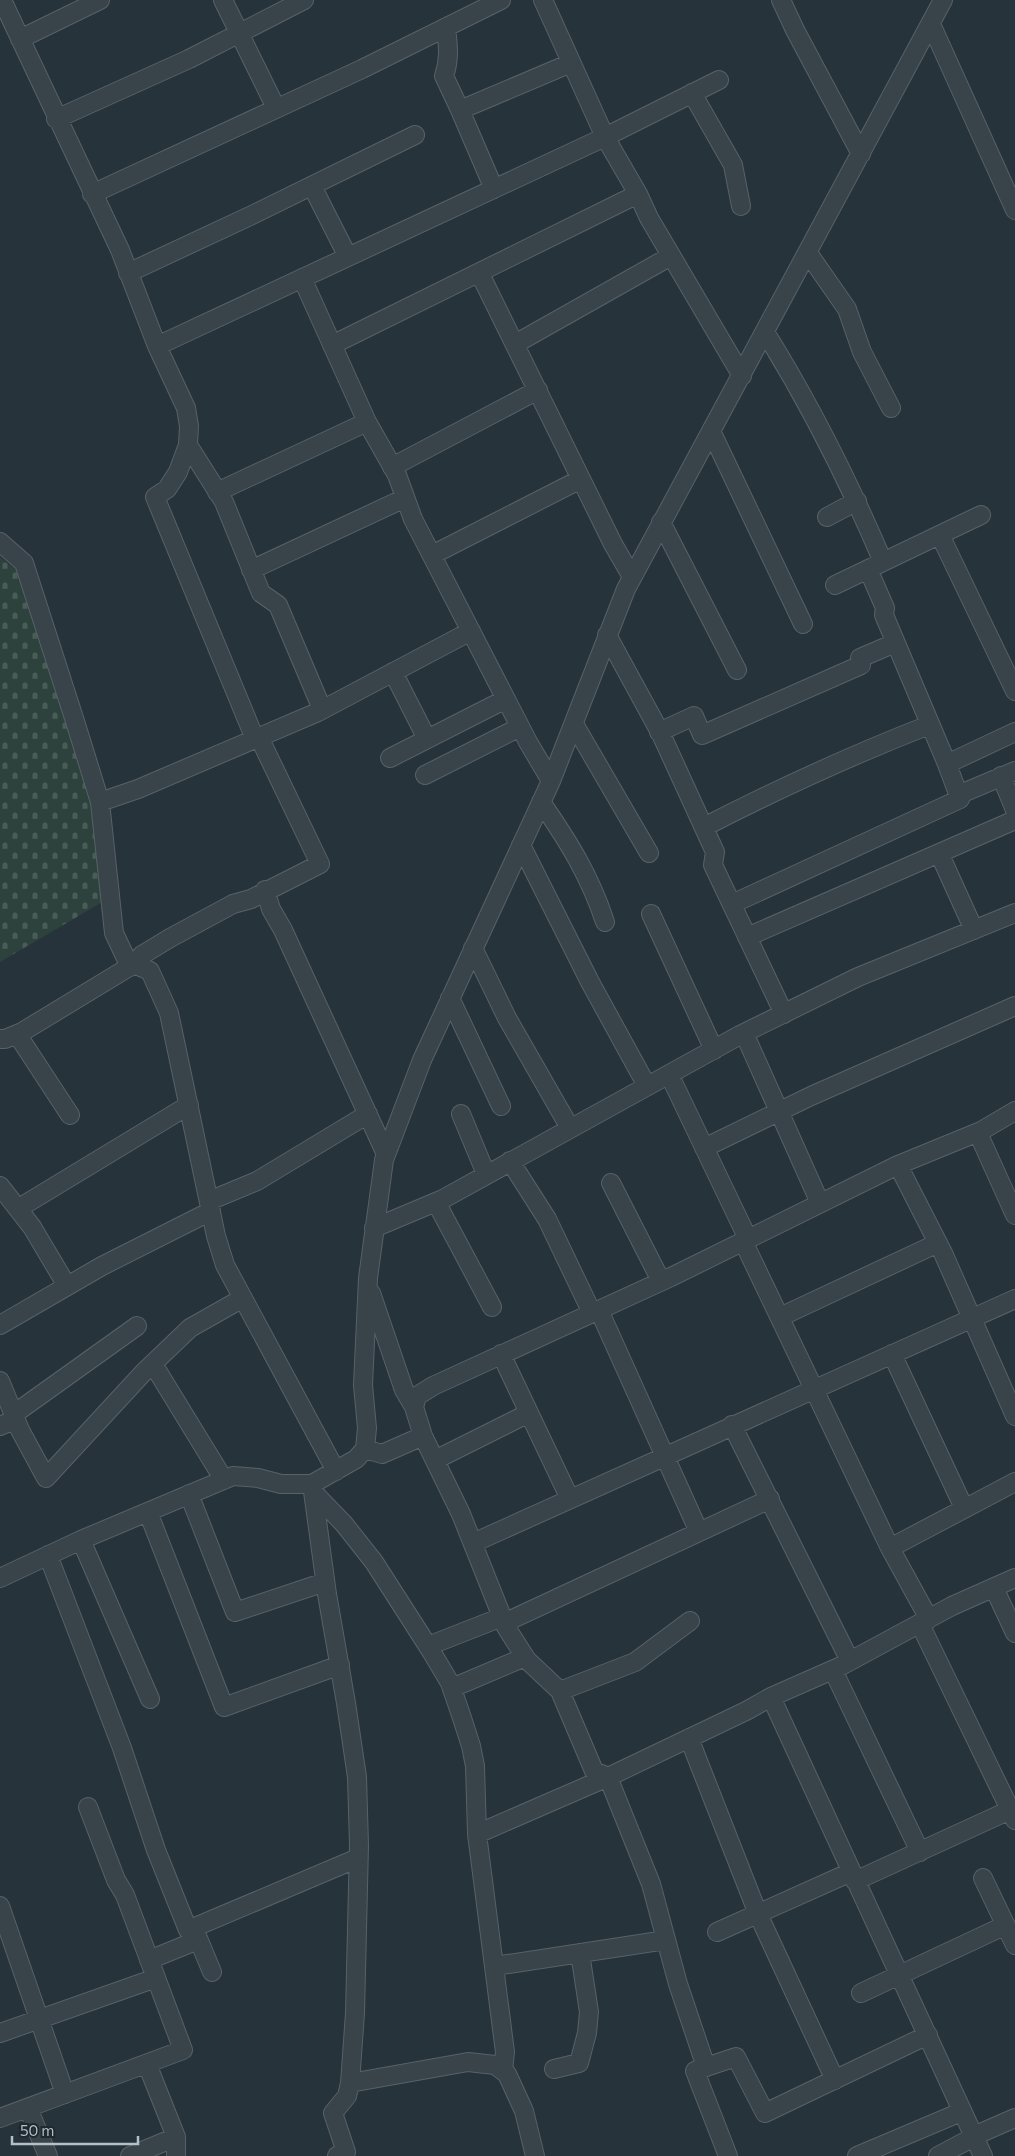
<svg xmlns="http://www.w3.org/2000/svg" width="1015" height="2156" font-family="Commissioner,sans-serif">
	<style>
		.cemetery { fill: url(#cemetery-stones) }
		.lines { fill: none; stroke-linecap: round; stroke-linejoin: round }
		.minor-casing { stroke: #576268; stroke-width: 20 }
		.minor { stroke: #39444a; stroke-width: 18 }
	</style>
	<defs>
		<pattern id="cemetery-stones" width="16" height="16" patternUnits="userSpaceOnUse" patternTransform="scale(1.25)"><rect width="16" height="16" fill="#2e423d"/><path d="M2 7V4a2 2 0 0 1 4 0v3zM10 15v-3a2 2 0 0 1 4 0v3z" fill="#4a5c58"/></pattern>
	</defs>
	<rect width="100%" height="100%" fill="#26333a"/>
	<path class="cemetery" d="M0 557 21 574 95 811 106 900 0 962Z"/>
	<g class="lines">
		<defs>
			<path id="minor" d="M2 0 120 250 157 346 186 408 189 426 188 445 178 472 167 489 155 497 255 739
				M223 0 276 108
				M543 0 605 137 638 194 649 218 742 376
				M781 0 795 30 861 154
				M931 24 1015 210
				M446 27C448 45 450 59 444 76L460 110 494 189
				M20 39 100 0
				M692 93 733 165 741 206
				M460 110 571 63
				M56 119 189 59 304 0
				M312 186 348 257
				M92 194 362 69 501 0
				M808 253 847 309 862 352 891 408
				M128 273 250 216 415 135
				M480 274 613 544 632 577
				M302 278 367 422 397 475 413 519 528 742 551 781
				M765 332C811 406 849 482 883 562
				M515 344 671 256
				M332 345 638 194
				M157 346 605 137 719 80
				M711 431 803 624
				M188 445 224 502 261 593 278 605 322 709
				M392 467 538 390
				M217 492 367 422
				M827 517 857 501
				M661 522 737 670
				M940 535 1015 691
				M0 542 24 563 74 718 100 802 114 933 130 967
				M432 555 581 479
				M251 570 405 498
				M835 585 981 515
				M607 635 661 734 715 852 713 865 784 1014
				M393 672 427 739
				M574 724 649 853
				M659 732 694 716 702 735 861 665 860 658 895 643
				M390 758 506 699
				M947 764 1015 732
				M425 775 520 727
				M1001 776 1015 810
				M958 795 1015 771
				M100 802 138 789 318 712 471 631
				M541 802C568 841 590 876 605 922
				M704 827C778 789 852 755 929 725
				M521 845 590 982 647 1086
				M940 855 974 930
				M265 890 271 909 283 930 385 1152
				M732 904 960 799 947 764 884 615 885 608 868 569
				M651 914 714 1050
				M747 937 1015 820
				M473 948 507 1018 570 1128
				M134 964 142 955 170 938 233 904 251 899 320 864 259 737
				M450 998 501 1106
				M744 1033 820 1203
				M17 1034 70 1115
				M0 1039H5L22 1032 134 964 150 971 169 1013 216 1236 225 1265 336 1471
				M669 1074 748 1239
				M461 1114 486 1174
				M978 1133 1015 1215
				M704 1148 811 1096 1015 1006
				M510 1161 547 1219 592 1313
				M898 1165 943 1253 1015 1416
				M611 1183 661 1281
				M0 1186 32 1227 67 1286
				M209 1201 257 1181 368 1114
				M436 1202 492 1307
				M19 1208 189 1105
				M374 1228 443 1199 740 1035 858 977 1015 913
				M743 1241 890 1548 929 1619
				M371 1293 404 1390 414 1407
				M599 1310 699 1532
				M780 1317 938 1243
				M0 1325 102 1266 211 1211
				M501 1354 570 1499
				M892 1354 964 1508
				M153 1364 224 1480
				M0 1381 20 1430 46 1478 143 1373 190 1328 243 1298
				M14 1414 137 1326
				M732 1425 850 1661
				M0 1426 16 1419
				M365 1449 382 1454 423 1436
				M435 1460 529 1413
				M312 1484 327 1594 346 1703 357 1777 359 1845 355 2013 350 2083 347 2096 333 2113 346 2152 337 2156
				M314 1493 344 1524 374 1562 431 1651 450 1683 462 1718 471 1746 475 1766 477 1834 505 2052 503 2071
				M189 1494 235 1612 325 1582
				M148 1512 224 1707 340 1665
				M81 1540 150 1699
				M473 1543 1015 1299
				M890 1548 1015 1482
				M48 1555 122 1748 156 1850 188 1930 358 1858
				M0 1578 81 1540 233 1476 258 1478 281 1484H312L356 1459 365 1449 367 1428 363 1385 368 1278 384 1160 422 1060 551 781 626 589 943 0
				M994 1588 1015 1633
				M504 1623 770 1499
				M920 1624 1015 1820
				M428 1646 502 1617
				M833 1670 920 1852
				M452 1688 525 1657
				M560 1691 635 1662 690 1621
				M771 1697 983 2156
				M689 1738 758 1914 835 2080
				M477 1834 608 1777 746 1711 771 1697 839 1667 952 1606 1015 1578
				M983 1878 1015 1945
				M855 1881 1010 1810
				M0 1906 65 2094
				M195 1931 212 1972
				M717 1932 851 1872
				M149 1960 198 1940
				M495 1966 666 1940
				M861 1993 1006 1925
				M0 2033 156 1978
				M928 2035 765 2113 736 2057 706 2067 678 1984 651 1884 608 1777 594 1771 560 1691 527 1660 506 1627 461 1514 423 1436 414 1407 417 1396 433 1386 671 1277 898 1165 981 1131 1015 1111
				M147 2064 176 2137V2156
				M706 2067 695 2071 728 2156
				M554 2069 579 2063 587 2033 589 2012 580 1953
				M350 2083 468 2062 495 2065 507 2074 524 2111 535 2156
				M28 2108 48 2156
				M0 2118 183 2050 125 1895 116 1880 88 1807
				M130 2156 176 2137
				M857 2156 961 2112
				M938 2156 983 2132 1015 2118"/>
		</defs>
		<use href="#minor" class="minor-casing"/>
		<use href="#minor" class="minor"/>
	</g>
	<path d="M12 2136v8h126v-8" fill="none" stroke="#b5bfc6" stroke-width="2.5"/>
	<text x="20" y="2136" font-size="15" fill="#b5bfc6" stroke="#1e292f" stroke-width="4" paint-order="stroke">50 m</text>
</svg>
